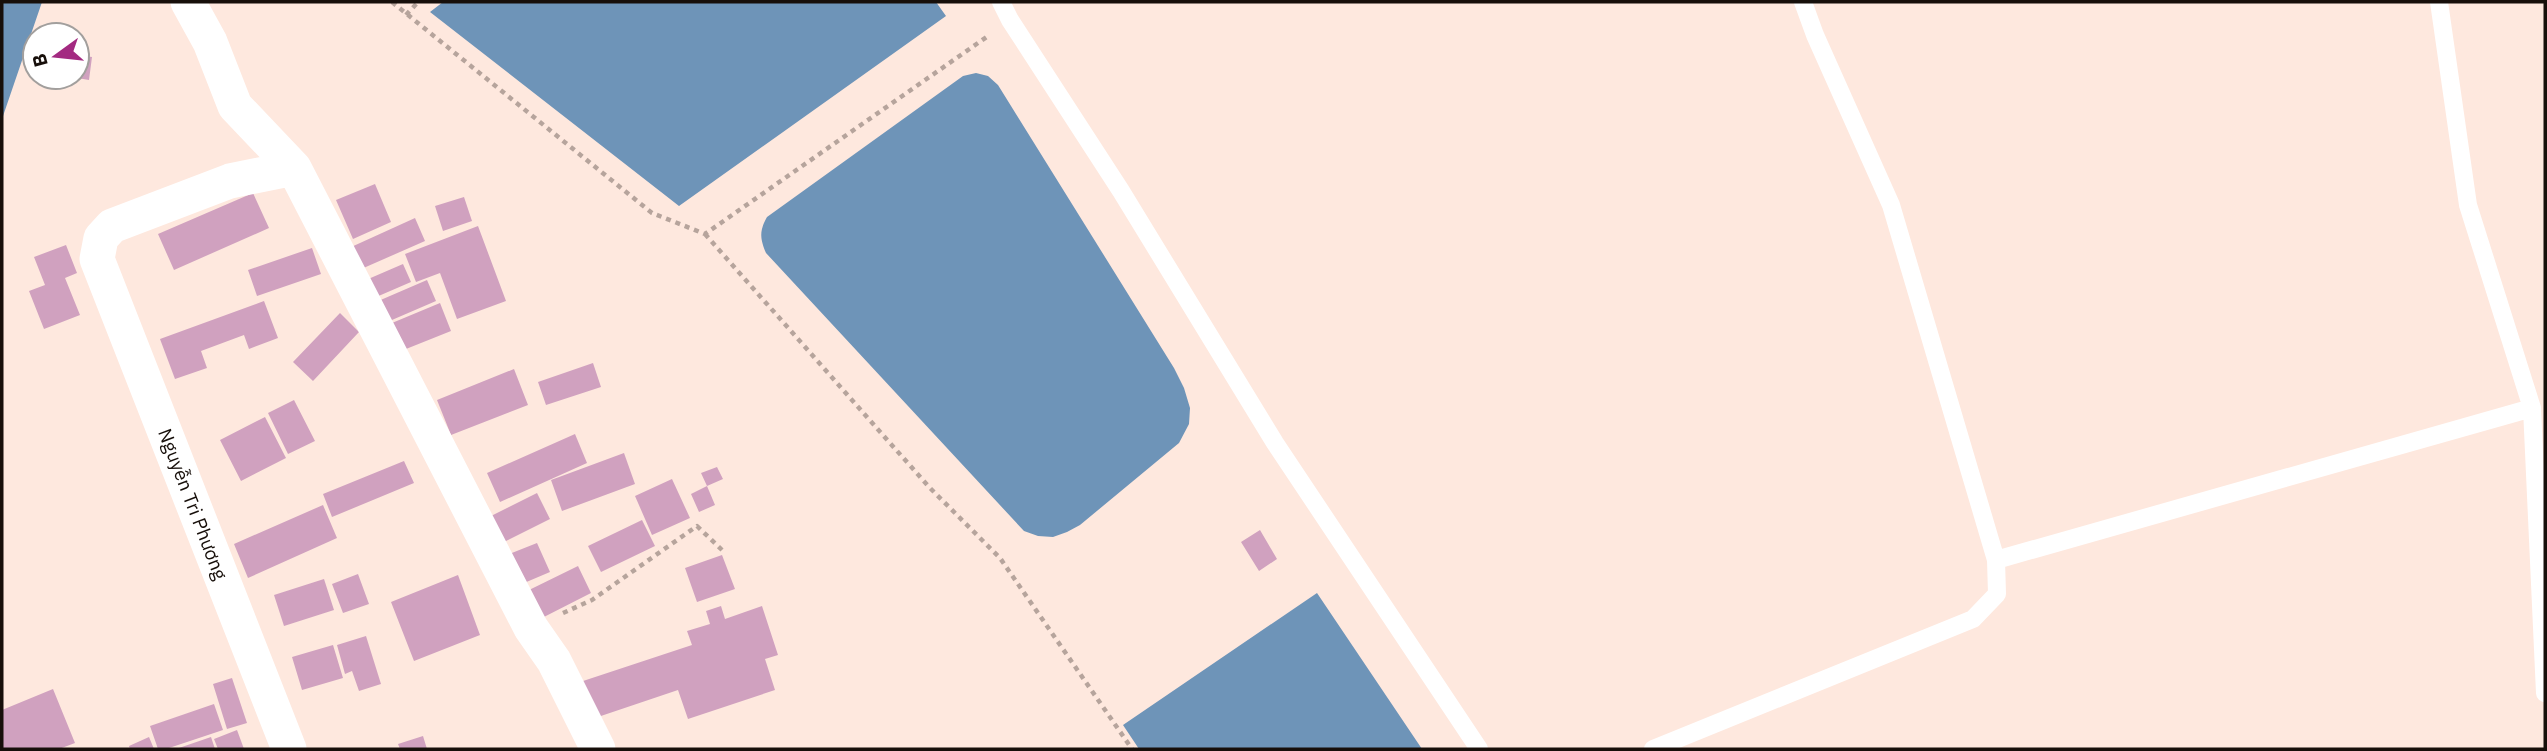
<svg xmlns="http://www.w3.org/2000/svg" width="2547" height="751" font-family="'IBM Plex Sans',sans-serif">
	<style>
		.water { fill: #6e94b8 }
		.building { fill: #d0a1bf }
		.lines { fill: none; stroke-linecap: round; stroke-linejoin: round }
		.path { stroke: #b6a49c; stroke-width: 4.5; stroke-dasharray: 5 5; stroke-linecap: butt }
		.service { stroke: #fff; stroke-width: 18 }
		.minor { stroke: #fff; stroke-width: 35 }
		.labels { text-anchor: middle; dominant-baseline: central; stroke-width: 5; stroke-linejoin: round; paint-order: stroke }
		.street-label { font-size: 19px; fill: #170f0a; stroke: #fff }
	</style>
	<rect width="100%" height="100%" fill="#fee8de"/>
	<path class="water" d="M2 2H42L2 119Z
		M443 2H936L946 16 679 206 430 12Z
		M976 73 988 76 998 85 1174 368 1184 388 1190 408 1189 424 1179 443 1080 525 1067 532 1053 537 1038 536 1024 531 766 253C760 239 759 231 767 217L963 76Z
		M1317 593 1422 749H1139L1123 725Z"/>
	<path class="building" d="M77 55 92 57 89 80 77 78Z
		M375 184 391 222 353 239 336 200Z
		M253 193 269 228 174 270 158 234Z
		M464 197 472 221 443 231 435 206Z
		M415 218 425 241 359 270 349 248Z
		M478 226 506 301 457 319 440 273 416 282 405 254Z
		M66 245 77 273 65 278 80 315 44 329 29 291 45 285 34 257Z
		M312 248 321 274 257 296 248 270Z
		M403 264 411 282 367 301 359 283Z
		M427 280 436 301 378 326 369 305Z
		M264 301 278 338 249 349 244 335 201 351 207 368 175 379 160 339Z
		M440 303 451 331 391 355 380 328Z
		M340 313 359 332 313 381 293 362Z
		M593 363 601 387 546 405 538 382Z
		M514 369 528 405 451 435 437 400Z
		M294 400 315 441 288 454 268 413Z
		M265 417 286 458 241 481 220 440Z
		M575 434 587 463 500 502 487 473Z
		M624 453 635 484 562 511 551 480Z
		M404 461 414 483 332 517 323 494Z
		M717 467 723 479 707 486 701 473Z
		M672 479 690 518 652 535 635 496Z
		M707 486 715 505 699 512 691 494Z
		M537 493 550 519 496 546 483 520Z
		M323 505 337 538 248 578 234 544Z
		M642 520 655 546 601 572 588 546Z
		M1260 530 1277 559 1259 571 1241 542Z
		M537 543 550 572 517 586 504 556Z
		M722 555 735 589 697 602 685 568Z
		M578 566 591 593 540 619 527 591Z
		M358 574 369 604 343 613 332 584Z
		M458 575 480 635 414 661 391 602Z
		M324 579 334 610 284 626 274 595Z
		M721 606 725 619 762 606 778 655 765 659 775 690 688 719 678 690 589 720 577 683 692 645 687 631 710 624 706 611Z
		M366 636 381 684 359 691 352 671 345 674 337 645Z
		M333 645 343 678 302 690 292 657Z
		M232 678 247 723 227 729 213 684Z
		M53 689 75 743 59 749H2V710Z
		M214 704 223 730 166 749H158L150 726Z
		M237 730 244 749H218L214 739Z
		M423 736 427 749H400L398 744Z
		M149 737 154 749H130L129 746Z
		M211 737 215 749H176Z"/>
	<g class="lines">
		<path class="path" d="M392 2 652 213 705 234 988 36
			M406 15 418 2
			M705 234 929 487 1000 558 1132 749
			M563 613 592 600 697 526 722 550"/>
		<path class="service" d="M1001 2 1010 20 1121 191 1275 443 1479 749
			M2439 2 2468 205 2532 408
			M1996 560 2532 408 2545 693
			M1653 749 1973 619 1997 594 1996 560 1891 205 1815 35 1803 2"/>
		<path class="minor" d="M188 2 210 42 235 106 294 168 531 628 554 661 598 749
			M289 749 97 259 101 238 112 226 230 181 294 168"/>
	</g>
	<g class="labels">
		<g class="street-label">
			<text transform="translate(193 504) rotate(69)">Nguyễn Tri Phương</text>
		</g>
	</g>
	<rect width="2547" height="751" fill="none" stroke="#170f0a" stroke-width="7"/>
	<g transform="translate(56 56) rotate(255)"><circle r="33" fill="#ffffff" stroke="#a29f9d" stroke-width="2"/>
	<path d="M0-5L12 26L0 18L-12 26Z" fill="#a32a81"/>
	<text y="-10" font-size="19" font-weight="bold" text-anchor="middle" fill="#170f0a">B</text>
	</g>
</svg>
